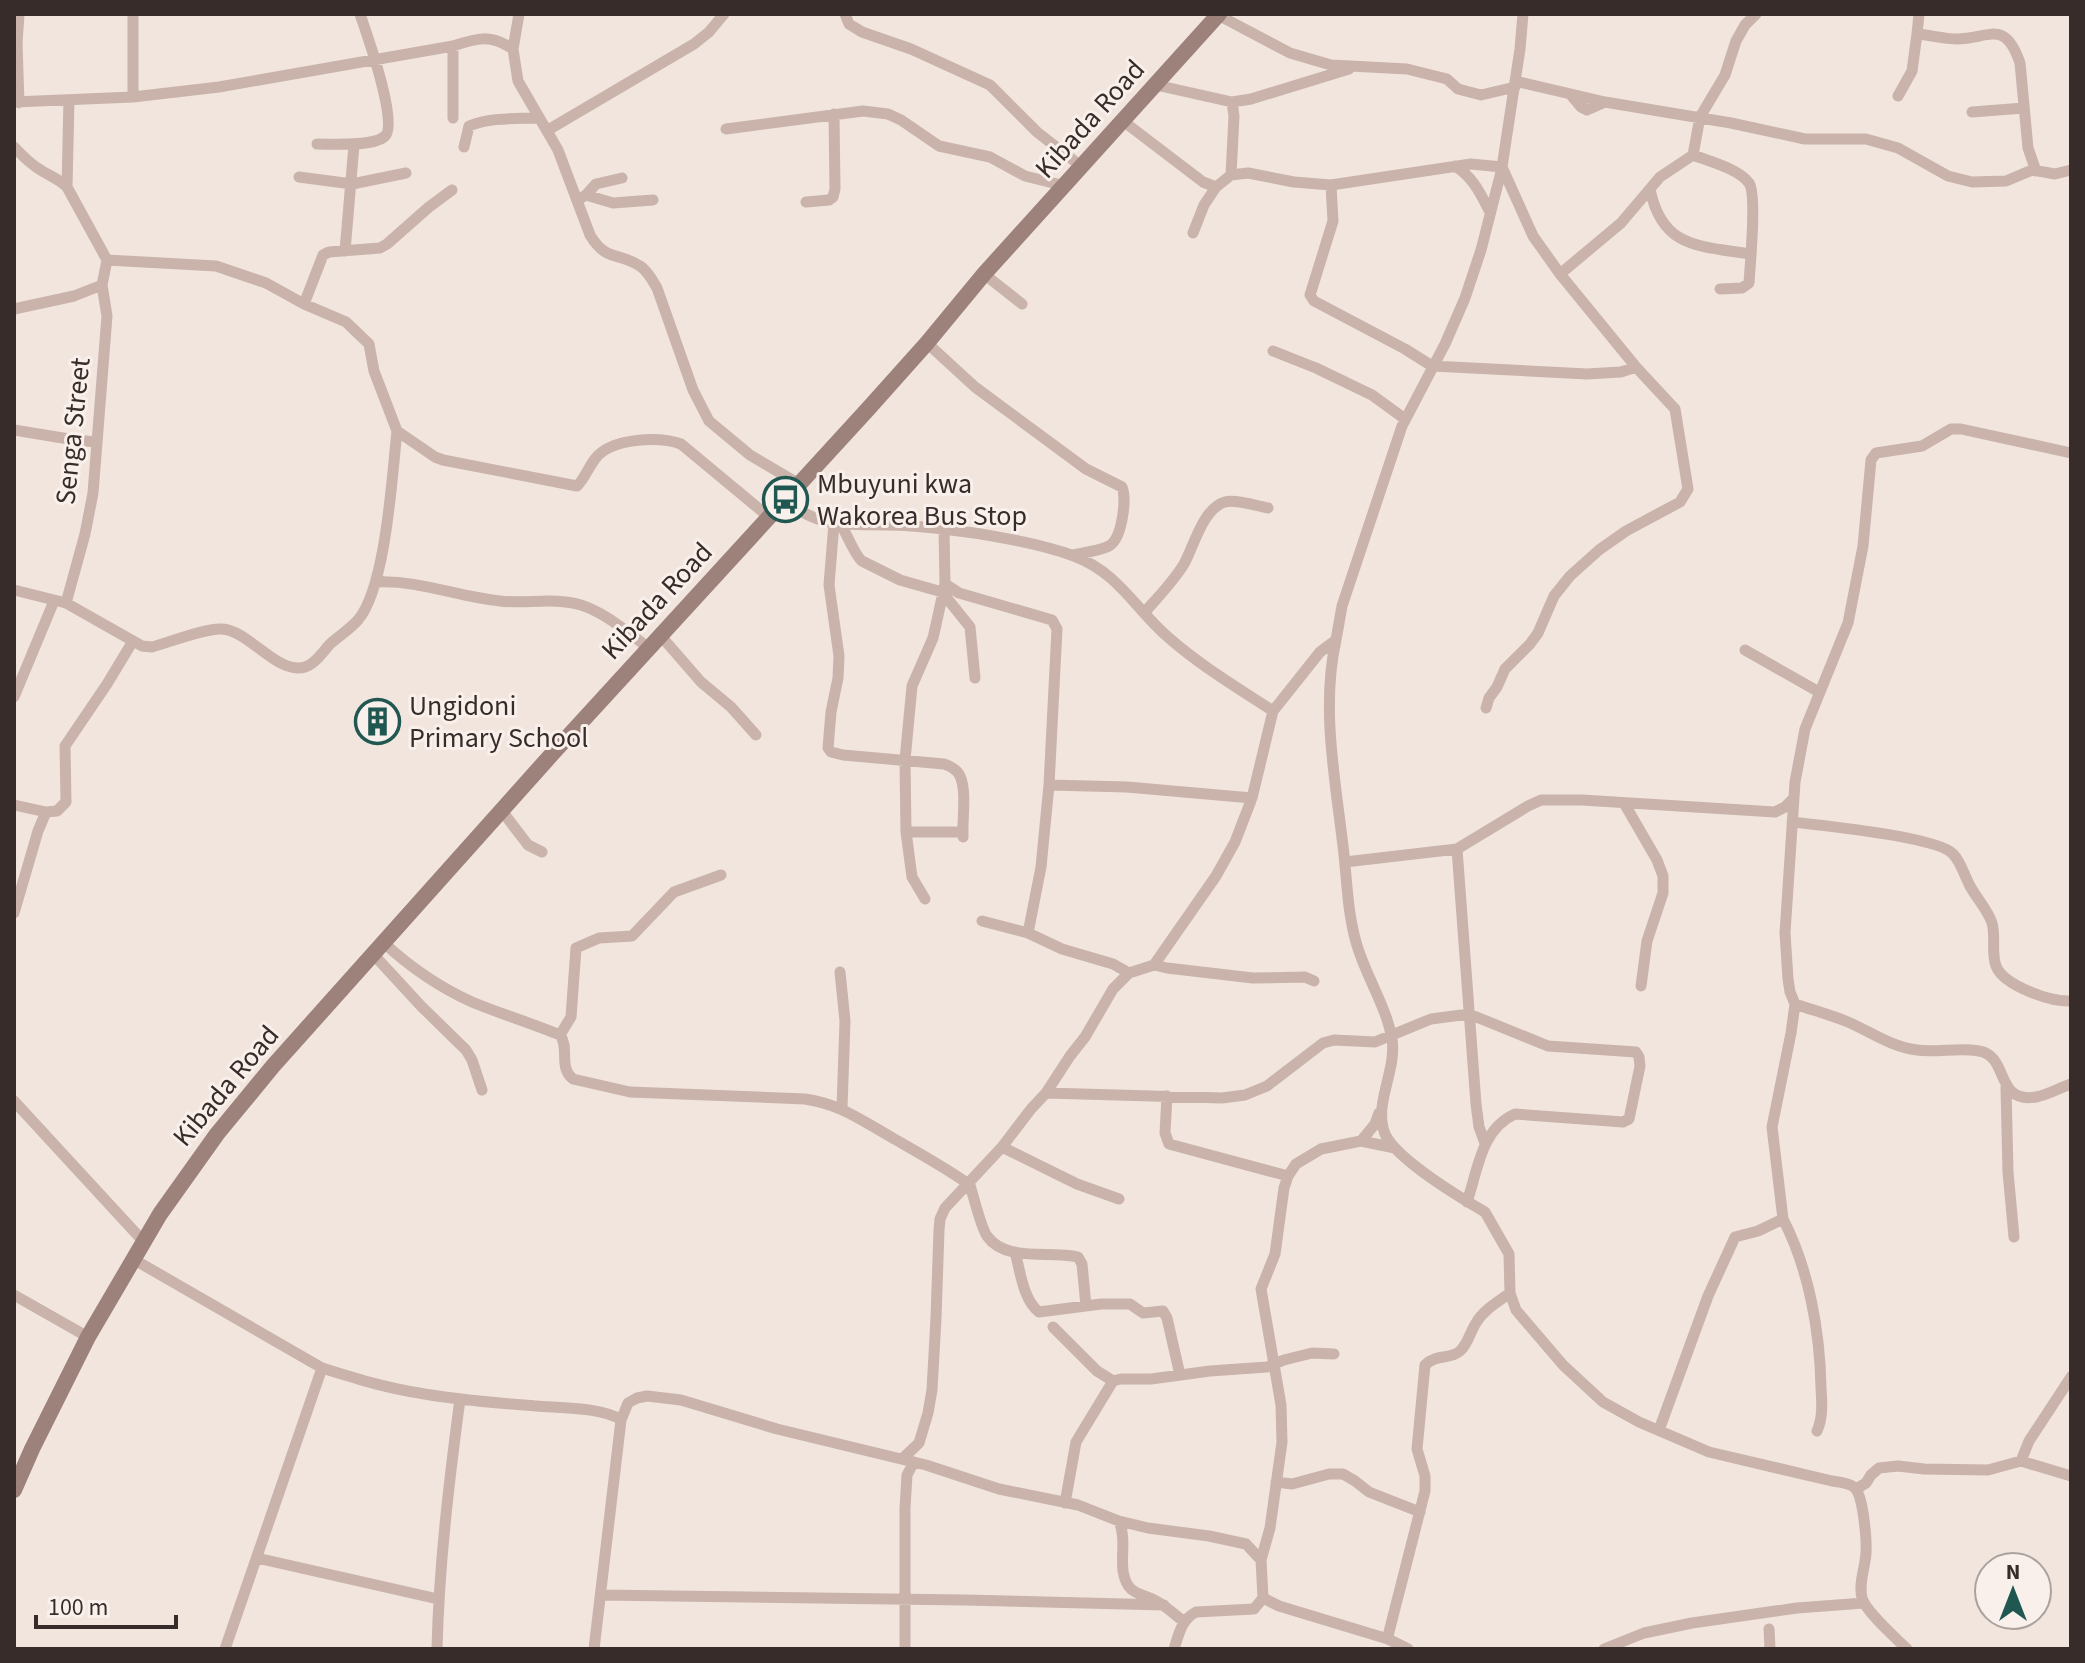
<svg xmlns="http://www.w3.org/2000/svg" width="2085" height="1663" font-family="'Source Sans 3',sans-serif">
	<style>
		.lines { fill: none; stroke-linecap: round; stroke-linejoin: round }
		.minor { stroke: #c9b3ab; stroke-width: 11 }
		.secondary { stroke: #9d827c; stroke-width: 16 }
		.labels { text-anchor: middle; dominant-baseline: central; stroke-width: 6; stroke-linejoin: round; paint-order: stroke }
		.street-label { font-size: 28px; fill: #372c2a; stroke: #f9f0eb }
		.poi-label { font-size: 28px; fill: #372c2a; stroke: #f9f0eb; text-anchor: start }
	</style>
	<rect width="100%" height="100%" fill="#f1e5de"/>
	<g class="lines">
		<path class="minor" d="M19 14 17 43 19 103
			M133 14V97
			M519 14 513 49 518 81 558 150 590 235C606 262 619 252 640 266 648 271 652 280 657 288L693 390 709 421 750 455 799 484
			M845 14 849 24 862 32 911 49 990 85 1037 132 1082 167
			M1919 14 1917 34C1930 35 1944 39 1957 39 1990 38 2005 19 2020 63L2028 148 2036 171
			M1218 15 1290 53 1331 65 1407 69 1447 79 1458 89 1481 95 1515 87
			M453 46V118
			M1515 81 1605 102 1731 123 1805 139H1866L1898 148 1948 176 1972 182 2006 181 2032 170 2055 174 2071 170
			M1156 85 1232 102 1251 99 1349 69
			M1570 94 1581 107 1587 110 1605 102
			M1898 96 1912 71 1917 34
			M14 102 133 97 219 87 453 46C477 38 490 34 513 49
			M1972 112 2024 108
			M1123 121 1203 182 1216 187 1231 175 1248 173 1294 182 1331 185 1471 164 1502 167 1520 49 1523 14
			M726 129 863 111 888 114 901 120 939 146 990 157 1025 176 1065 186
			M548 130 694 44 709 32 724 14
			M317 144C332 144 374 147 385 136 399 124 366 32 360 14
			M14 147C22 155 29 163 39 169 48 175 59 179 67 187L107 260
			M464 147 469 126C491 117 515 119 538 118
			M1455 166C1473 177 1480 193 1490 212
			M1231 175 1234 116 1232 102
			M299 177 352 184 406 173
			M1331 185 1333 221 1310 295 1314 301 1405 349 1432 366 1587 374 1621 372 1636 367
			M67 187 69 100
			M1650 189C1662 249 1700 246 1751 254
			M586 195 613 203 653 200
			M581 198 586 195 596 184 622 178
			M806 202 829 200 833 197 835 189 834 114
			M1193 233 1204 205 1216 187
			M345 251 354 145
			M107 260 216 266 266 283 304 304 346 322 369 344 374 371 397 431 435 457 443 460 577 486C585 478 588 468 595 459 610 438 659 436 681 444L769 517
			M984 274 1022 304
			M1560 274 1621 223 1660 177 1693 155
			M1720 289 1742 288 1749 283C1750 266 1757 194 1749 183 1739 169 1709 161 1693 155L1700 117 1725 75 1736 41 1745 25 1756 14
			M304 304 323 255 329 252 380 248 387 244 429 207 452 190
			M14 309 74 296 102 285
			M927 343 975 387 1086 469 1122 487C1127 499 1122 539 1109 546 1099 551 1083 553 1072 555
			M1273 351 1316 368 1372 395 1405 419
			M14 430 75 440 96 442
			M786 500C818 529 849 524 888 525 906 525 925 527 943 529 981 533 1038 543 1074 556 1119 573 1135 609 1169 638 1201 666 1238 688 1273 711L1252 798 1235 842 1216 876 1154 965 1129 973 1113 989 1085 1037 1070 1056 1046 1093 1031 1109 1002 1147 945 1208 940 1219 939 1230 936 1318 932 1390 928 1413 919 1443 902 1459
			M834 523 829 585 839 656 838 678 831 712 828 748 831 752 843 755 944 764C950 766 957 769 960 776 967 791 962 820 963 837
			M841 525C847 534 855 556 862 561L900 580 942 592 970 627 975 678
			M944 529 945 584 959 593 1052 620 1057 629 1049 785 1041 867 1028 933 1062 949 1113 964 1129 973
			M377 582C419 580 458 597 500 601 526 604 555 597 581 605 606 613 628 633 649 648
			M14 590 66 603 142 646 152 647C170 642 205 628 222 629 246 630 272 667 297 668 312 669 321 654 330 644 339 636 350 629 358 620 386 587 392 476 397 431
			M66 603 85 534 93 493 107 316 102 285 107 260
			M1144 613C1158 597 1173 582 1184 564 1194 546 1203 508 1225 502 1234 499 1258 506 1268 508
			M661 636 701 682 731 707 756 735
			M1336 640C1321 707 1335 778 1343 846 1347 878 1347 910 1356 942 1365 975 1386 1005 1392 1039 1397 1071 1373 1104 1385 1134 1396 1159 1461 1198 1485 1212L1509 1254 1510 1293 1516 1310 1563 1365 1603 1402 1639 1422 1709 1452 1832 1481C1839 1482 1850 1483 1855 1488 1864 1498 1868 1548 1865 1561 1863 1574 1859 1585 1862 1598 1866 1612 1896 1638 1907 1649
			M1745 650 1819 692
			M14 697 54 601
			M1486 708 1489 698 1497 687 1505 669 1530 644 1538 633 1554 596 1570 576 1599 550 1626 531 1680 502 1688 489 1675 409 1636 367 1560 274 1533 236 1502 167
			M1273 711 1320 652 1336 640 1342 606 1402 426 1445 344 1465 298 1481 250 1502 168
			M1049 785 1127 787 1252 798
			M1624 803 1657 860 1663 876V893L1647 941 1641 986
			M14 805 46 812
			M502 811 528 845 542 852
			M1792 822C1819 825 1938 837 1953 854 1961 862 1965 877 1970 886 1977 899 1988 910 1992 923 1996 937 1991 953 1996 966 2004 986 2051 1002 2071 1001
			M906 832H963
			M1457 849 1476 1104 1479 1127 1485 1143
			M1345 862 1457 849 1528 806 1541 800H1582L1775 812 1785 807 1793 799
			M925 899 912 877 906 832 905 760 912 686 933 638 945 584
			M14 913 38 831 46 812 57 811 66 802 65 746 107 684 133 641
			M982 921 1028 933
			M384 943C410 967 441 988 472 1002 501 1014 531 1023 560 1035 570 1048 558 1067 573 1079L630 1092 805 1099C840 1104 861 1120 891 1137 917 1152 943 1166 967 1183
			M374 955 421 1006 466 1050 472 1060 482 1090
			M1154 965 1167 968 1253 978 1305 977 1314 981
			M840 972 845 1021 842 1108
			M1795 1004C1812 1010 1831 1015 1848 1022 1871 1032 1891 1047 1917 1050 1937 1053 1959 1047 1979 1051 2010 1056 1994 1104 2036 1097 2048 1095 2059 1088 2071 1084
			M560 1035 571 1017 576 948 599 938 632 936 674 892 721 875
			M2006 1087 2008 1172 2014 1237
			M1046 1093 1222 1098 1245 1095 1267 1086 1323 1043 1334 1040 1375 1042 1431 1019 1469 1014 1548 1046 1636 1052 1639 1057 1640 1066 1629 1119 1623 1122 1515 1114C1481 1129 1478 1170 1467 1202
			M1167 1096 1165 1133 1169 1144 1288 1176
			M14 1101 143 1241
			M1361 1141 1395 1148
			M1002 1147 1077 1184 1119 1199
			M969 1182C973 1194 981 1228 987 1236 1006 1263 1050 1250 1078 1257L1082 1264 1086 1306
			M1783 1219C1809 1269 1820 1332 1821 1388 1822 1403 1823 1418 1817 1431
			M1015 1252C1020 1270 1023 1300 1039 1312L1101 1304H1130L1143 1313 1163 1311 1167 1318 1180 1375
			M133 1259 322 1368C354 1378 386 1388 419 1393 457 1400 497 1403 536 1406 559 1408 603 1407 621 1420L594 1649
			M14 1295 88 1337
			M1053 1327 1097 1371 1113 1381
			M621 1420 628 1403 637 1398 647 1396 681 1400 777 1429 926 1465 999 1489 1078 1505 1119 1521 1148 1528 1209 1536 1246 1544 1261 1560 1263 1598 1279 1606 1388 1639 1408 1649
			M1659 1430 1708 1296 1735 1237 1758 1231 1783 1219 1772 1127 1791 1033 1795 1004 1790 992 1788 979 1785 933 1795 782 1805 729 1848 623 1863 546 1871 460 1876 453 1922 446 1951 429H1961L2071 453
			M2021 1461 2029 1441 2071 1377
			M1276 1482 1292 1484 1329 1474H1343L1355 1481 1369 1492 1420 1512
			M1856 1489 1866 1483 1871 1475 1879 1468 1898 1466 1924 1469 1988 1470 2021 1461 2071 1476
			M1065 1503 1076 1442 1113 1381 1121 1379H1151L1210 1371 1267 1367 1284 1360 1312 1353 1334 1354
			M1119 1521C1126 1538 1121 1554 1123 1571 1127 1596 1141 1592 1158 1602 1167 1607 1175 1615 1183 1621
			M257 1558 438 1599
			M1261 1560 1270 1528 1282 1442 1281 1405 1261 1289 1275 1254 1284 1188 1288 1176 1296 1164 1321 1149 1361 1141 1375 1124 1379 1113
			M601 1595 964 1600 1164 1605
			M1769 1629 1770 1649
			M1388 1639 1389 1632 1425 1491V1476L1417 1449 1425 1365C1438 1353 1450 1360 1460 1351 1468 1344 1470 1332 1476 1323 1483 1310 1498 1302 1510 1293
			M225 1649 322 1368
			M437 1649C439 1565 449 1482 460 1399
			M905 1649V1508L907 1475 914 1462
			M1174 1649C1179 1634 1181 1620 1196 1612L1254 1609 1263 1598
			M1604 1649 1644 1633 1692 1623 1797 1608 1864 1603"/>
		<path class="secondary" d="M14 1490 32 1449 88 1337 160 1214 217 1134 273 1066 552 754 868 409 927 343 984 274 1219 14"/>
	</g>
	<defs>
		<symbol id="bus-ring" viewBox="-11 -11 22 22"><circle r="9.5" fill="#f9f0eb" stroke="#215751" stroke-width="1.5"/><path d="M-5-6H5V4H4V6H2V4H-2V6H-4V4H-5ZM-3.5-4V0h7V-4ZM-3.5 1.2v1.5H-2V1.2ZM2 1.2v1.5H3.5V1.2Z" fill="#215751"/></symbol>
		<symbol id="building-ring" viewBox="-11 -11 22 22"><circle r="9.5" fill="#f9f0eb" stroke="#215751" stroke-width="1.5"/><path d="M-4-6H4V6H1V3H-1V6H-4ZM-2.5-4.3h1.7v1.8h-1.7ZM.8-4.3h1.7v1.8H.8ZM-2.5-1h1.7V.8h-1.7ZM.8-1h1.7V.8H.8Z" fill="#215751"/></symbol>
	</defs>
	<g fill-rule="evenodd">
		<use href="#bus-ring" x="760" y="474" width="51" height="51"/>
		<use href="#building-ring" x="352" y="696" width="51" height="51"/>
	</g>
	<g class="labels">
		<g class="street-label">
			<text transform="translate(1090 119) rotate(-48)">Kibada Road</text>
			<text transform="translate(73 431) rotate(-84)">Senga Street</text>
			<text transform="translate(657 601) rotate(-47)">Kibada Road</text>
			<text transform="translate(226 1086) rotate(-50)">Kibada Road</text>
		</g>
		<g class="poi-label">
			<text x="817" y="484">Mbuyuni kwa<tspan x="817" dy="32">Wakorea Bus Stop</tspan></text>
			<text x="409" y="706">Ungidoni<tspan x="409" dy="32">Primary School</tspan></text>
		</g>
	</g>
	<rect width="2085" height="1663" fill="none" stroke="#372c2a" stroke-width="32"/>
	<g transform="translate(2013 1591)"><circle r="38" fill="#f9f0eb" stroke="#aba29e" stroke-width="2"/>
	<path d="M0-6L14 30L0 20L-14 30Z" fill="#215751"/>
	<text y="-12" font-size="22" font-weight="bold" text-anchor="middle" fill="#372c2a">N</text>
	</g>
	<path d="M36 1615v12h140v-12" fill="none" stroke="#372c2a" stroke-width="4"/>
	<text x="48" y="1615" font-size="24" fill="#372c2a" stroke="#f9f0eb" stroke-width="6" paint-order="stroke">100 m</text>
</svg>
